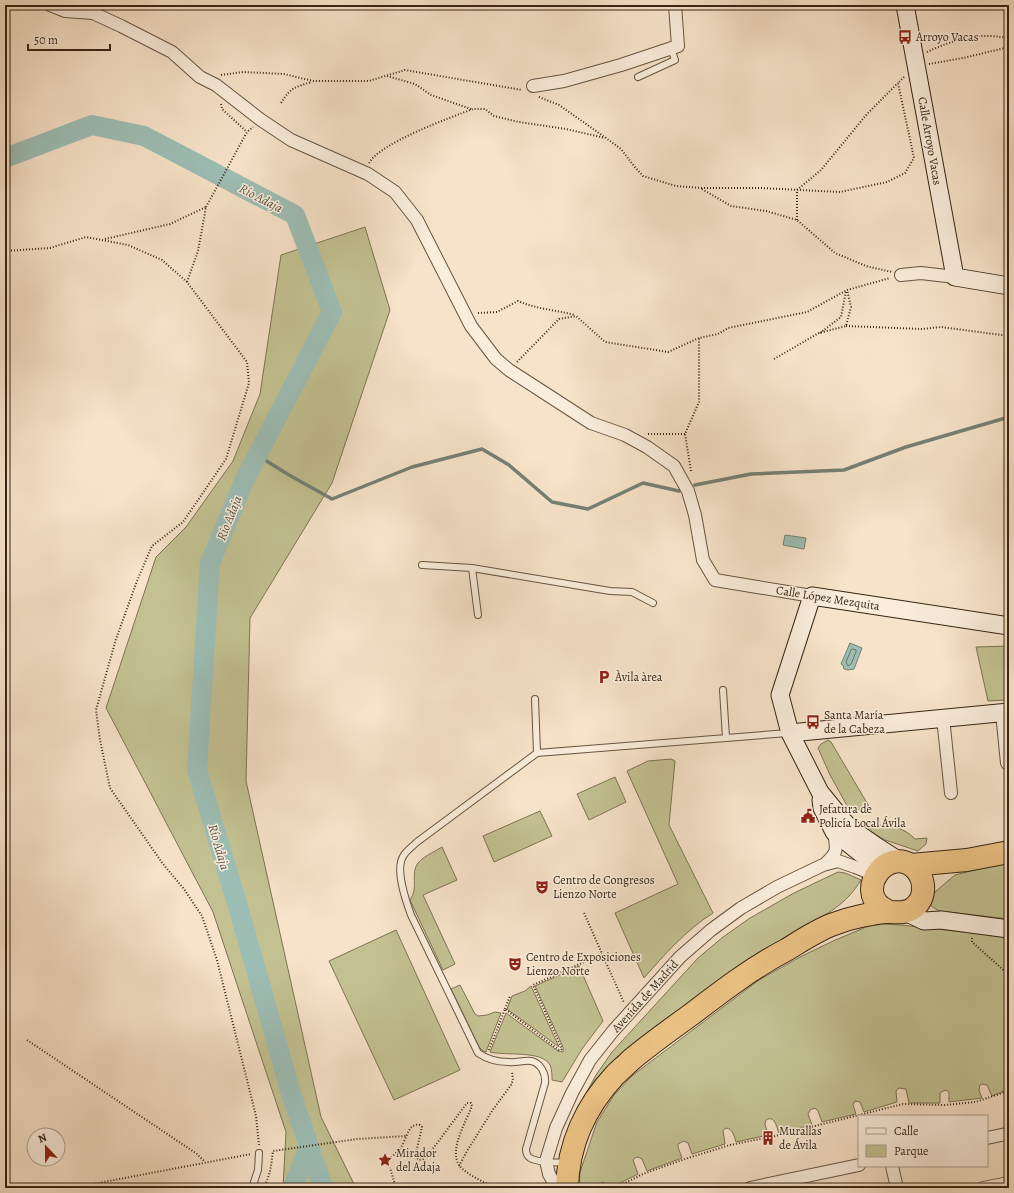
<svg xmlns="http://www.w3.org/2000/svg" width="1014" height="1193" font-family="Alegreya,serif">
	<style>
		.green { fill: #c3c192; stroke: #7d7353 }
		.water { fill: #9dbeb5; stroke: #748175 }
		.lines { fill: none; stroke-linecap: round; stroke-linejoin: round }
		.shore { stroke: #6a7264; stroke-width: 1 }
		.stream { stroke: #748175; stroke-width: 3.5 }
		.river { stroke: #9dbeb5; stroke-width: 20 }
		.lane-casing { stroke: #675441; stroke-width: 8 }
		.street-casing { stroke: #675441; stroke-width: 14 }
		.secondary-casing { stroke: #372514; stroke-width: 19 }
		.highway-casing { stroke: #372514; stroke-width: 24 }
		.path { stroke: #372514; stroke-width: 2; stroke-dasharray: 1 2; stroke-linecap: butt }
		.lane { stroke: #faeddc; stroke-width: 6 }
		.street { stroke: #faeddc; stroke-width: 12 }
		.secondary { stroke: #faeddc; stroke-width: 17 }
		.highway { stroke: #ecc284; stroke-width: 22 }
		.labels { text-anchor: middle; dominant-baseline: central; stroke-width: 3; stroke-linejoin: round; paint-order: stroke }
		.poi-label { font-size: 12px; fill: #372514; stroke: #faeddc; text-anchor: start }
		.street-label { font-size: 12px; fill: #372514; stroke: #faeddc }
		.water-label { font-size: 13px; font-style: italic; fill: #565344; stroke: #faeddc }
	</style>
	<rect width="100%" height="100%" fill="#f7e3c9"/>
	<filter id="stains"><feTurbulence type="fractalNoise" baseFrequency=".005" numOctaves="4"/><feColorMatrix values="0 0 0 0 .2 0 0 0 0 .09 0 0 0 0 .02 0 0 0 .5 -.17"/></filter>
	<radialGradient id="worn" r=".72"><stop offset=".6" stop-color="#630" stop-opacity="0"/><stop offset="1" stop-color="#630" stop-opacity=".3"/></radialGradient>
	<path class="green" d="M365 227 390 310 332 483 250 618 246 781 321 1117 356 1188H283L286 1132 213 912 106 708 156 557 186 527 233 461 260 394 281 255Z
		M1009 646V700L988 701 976 647Z
		M828 740 831 742 870 808 850 811 830 775 818 748 821 744Z
		M671 759 675 761 669 825 713 913C686 930 665 954 644 978L615 913 678 884 627 771 648 761Z
		M615 777 626 802 589 820 577 794Z
		M540 811 552 836 494 862 483 836Z
		M873 825C889 825 904 827 915 839L927 838 926 844 918 851 885 840 865 828Z
		M442 847 457 880 423 895 455 964 443 970 410 900C419 888 410 873 418 863 424 856 434 852 442 847Z
		M1009 861V919L939 911 931 906 930 900 936 891 955 875Z
		M838 872 845 873 861 880C846 905 827 914 802 928L584 1097 596 1075 612 1052 698 958 723 937 750 918 794 893Z
		M883 924 901 925 1009 937V1089L992 1096 987 1085 982 1084 980 1085 979 1090 982 1098 949 1102V1093L947 1090 943 1091 940 1093V1103H909L906 1089 899 1088 896 1091 897 1102 864 1112 860 1102 855 1101 853 1105 856 1114 822 1122 818 1111 815 1108 810 1110 808 1114 812 1125 779 1133C776 1126 775 1115 766 1120L765 1124 768 1135 736 1142C734 1136 733 1129 726 1128L723 1130 725 1144 692 1154 688 1143 684 1141 678 1144V1147L682 1158 647 1171 642 1159 638 1157 635 1158 633 1160 638 1174 610 1188H606L604 1182 587 1188H579L580 1172 597 1122 614 1095 633 1075 759 980 800 957 833 941 866 927Z
		M396 930 460 1070 394 1100 329 961Z
		M579 966 603 1021 582 1049 562 1082 552 1080C552 1075 552 1069 550 1065 542 1050 505 1056 490 1052L506 1013 558 1051 563 1052V1047L535 986Z
		M460 985 475 1014 478 1016 487 1015 495 1012 501 1013 486 1052 483 1051 479 1047 451 989Z
		M531 986 559 1047 507 1009 512 996 525 991Z"/>
	<path class="water" d="M785 535 806 538 804 549 783 545Z
		M850 643 862 648 854 669 848 670 844 669 843 665 841 664Z"/>
	<g class="lines">
		<path class="shore" d="M853 649 856 650V652L851 664 848 666 846 662 851 650Z"/>
		<path class="stream" d="M257 455 289 475 332 499 412 467 482 449 509 465 552 502 588 509 643 483 679 491
			M695 485 751 474 844 470 906 447 1009 417"/>
		<path class="river" d="M5 158 92 125 144 136 295 215 332 312 245 479 210 563 197 770 241 917 290 1090 323 1188
			M293 1188 309 1147"/>
		<defs>
			<path id="lane" d="M638 77 675 60 671 48
				M422 565 472 568 610 591 632 592 653 603
				M472 568 478 615
				M723 690 726 738
				M535 699 537 753
				M566 1162C558 1163 536 1162 530 1158 527 1156 526 1153 526 1149L545 1083C546 1074 541 1063 531 1061 524 1060 516 1063 509 1062 497 1062 488 1060 478 1053L411 915C406 901 394 868 404 855 407 850 413 846 417 842L537 753 788 733
				M252 1188 258 1170 259 1153"/>
			<path id="street" d="M50 5 65 11 93 13 121 26 172 52 200 77 216 85 261 120 291 140 368 174 395 192 417 220 471 326 496 359 509 370 591 423 625 435 647 447 674 466 688 491 695 515 703 560 715 580 812 596
				M533 86 564 81 621 65 678 46 675 5
				M901 275 921 273 955 277
				M1002 713 1007 763
				M943 718 951 793
				M825 864C838 852 837 850 834 832
				M987 1138 1006 1134 1009 1136
				M892 1166 897 1188
				M557 1188 549 1174 546 1161 556 1128 572 1093 590 1060 613 1031 680 957 711 930 741 908 777 887 823 865 838 861 855 867 875 875
				M750 1188 859 1165
				M983 1188 1009 1183"/>
			<path id="secondary" d="M905 5 955 277 1009 286
				M790 733 1009 712
				M821 800 822 808 834 832 863 855 879 870
				M901 862 876 846 849 827 842 819 820 792 790 733 780 695 812 596 1009 626
				M905 912 924 921 941 920 1009 929"/>
			<path id="highway" d="M911 865 967 860 1009 852
				M567 1188C568 1145 586 1106 615 1075 620 1070 626 1065 631 1060 650 1044 671 1029 692 1014 722 991 752 968 786 950 801 941 816 931 831 925 841 921 851 918 861 916 870 914 879 912 888 912 897 912 904 914 912 909 928 899 926 875 911 865 886 849 857 888 881 907 884 909 886 910 889 912"/>
		</defs>
		<use href="#lane" class="lane-casing"/>
		<use href="#street" class="street-casing"/>
		<use href="#secondary" class="secondary-casing"/>
		<use href="#highway" class="highway-casing"/>
		<path class="path" d="M927 52C946 43 969 35 990 36 997 36 1003 38 1009 37
			M929 64 963 58 1009 47
			M221 75 243 72 284 74 313 81H369L405 70 522 90
			M387 76 415 84 431 95 471 109
			M539 97 559 105 606 138 621 149 634 166 643 176 676 186 701 188H761L840 192 887 182 905 173 914 158 898 83 904 77
			M281 103C291 87 295 87 312 82
			M221 104 222 109 247 132
			M369 163C380 143 449 118 473 109H485L494 116 519 122 566 129 605 138
			M702 189 731 206 766 211 797 220 835 253 866 266 892 272
			M206 207 247 132 253 127
			M797 220V190L821 170 867 114 898 83
			M105 239 170 224 206 207 198 251 187 282
			M5 251 50 248 86 237 128 245 162 260 187 282 247 362 249 383 226 459 183 522 152 546 137 581 116 639 96 710 100 740 110 788 163 864 184 889 202 916 217 960 256 1116 259 1145
			M478 313 497 312 518 301C536 309 556 310 575 315
			M846 326 922 329 941 327 1009 336
			M820 333 841 317 846 291
			M774 359 819 333 846 326 851 307 847 290 890 278
			M517 362 559 319 576 316 605 342 668 352 699 338
			M648 434H685
			M691 471 685 434 699 402V338L718 334 728 328 807 312 847 290
			M584 913 624 1003
			M972 938V942L1009 975
			M505 1009 510 996
			M27 1040 197 1154 205 1162
			M489 1050 505 1009 559 1050H561L562 1049 533 985 602 954
			M459 1166 467 1151 492 1111 511 1085 513 1080 512 1071
			M72 1188 251 1154
			M263 1188C271 1175 271 1165 273 1151L357 1139 406 1136
			M396 1188 388 1161C392 1156 398 1152 401 1147 407 1139 408 1122 420 1125L422 1127 416 1153 417 1158 419 1160 423 1159 429 1154 467 1103H471L472 1106C466 1122 449 1149 459 1165 465 1174 487 1184 497 1188
			M615 1188 643 1174 688 1158 730 1145 775 1136 903 1104 945 1105 975 1102 1009 1091"/>
		<use href="#lane" class="lane"/>
		<use href="#street" class="street"/>
		<use href="#secondary" class="secondary"/>
		<use href="#highway" class="highway"/>
	</g>
	<defs>
		<symbol id="bus-bare" viewBox="-9 -9 18 18"><path d="M-5-6H5V4H4V6H2V4H-2V6H-4V4H-5ZM-3.5-4V0h7V-4ZM-3.5 1.2v1.5H-2V1.2ZM2 1.2v1.5H3.5V1.2Z" fill="#8f2418" stroke="#faeddc" stroke-width="2.5" paint-order="stroke"/></symbol>
		<symbol id="parking-bare" viewBox="-9 -9 18 18"><path d="M-3.5-5.5H1a3.5 3.5 0 0 1 0 7H-1V5.5H-3.5ZM-1-3.4V-.6H.8a1.4 1.4 0 0 0 0-2.8Z" fill="#8f2418" stroke="#faeddc" stroke-width="2.5" paint-order="stroke"/></symbol>
		<symbol id="civic-bare" viewBox="-9 -9 18 18"><path d="M-.6-6.5H3V-4.5H.6V-3L4-1V1h2V6H-6V1h2V-1L-.6-3ZM-1.2 2.5V6h2.4V2.5Z" fill="#8f2418" stroke="#faeddc" stroke-width="2.5" paint-order="stroke"/></symbol>
		<symbol id="theatre-bare" viewBox="-9 -9 18 18"><path d="M-5-5.5Q0-4 5-5.5V0Q5 5 0 6Q-5 5-5 0ZM-3.3-2.5H-1v1.5H-3.3ZM1-2.5H3.3v1.5H1ZM-2.8 1Q0 5.5 2.8 1Z" fill="#8f2418" stroke="#faeddc" stroke-width="2.5" paint-order="stroke"/></symbol>
		<symbol id="building-bare" viewBox="-9 -9 18 18"><path d="M-4-6H4V6H1V3H-1V6H-4ZM-2.5-4.3h1.7v1.8h-1.7ZM.8-4.3h1.7v1.8H.8ZM-2.5-1h1.7V.8h-1.7ZM.8-1h1.7V.8H.8Z" fill="#8f2418" stroke="#faeddc" stroke-width="2.5" paint-order="stroke"/></symbol>
		<symbol id="sight-bare" viewBox="-9 -9 18 18"><path d="M0-6L1.8-2.2L6-1.7L2.9 1.2L3.7 5.4L0 3.3L-3.7 5.4L-2.9 1.2L-6-1.7L-1.8-2.2Z" fill="#8f2418" stroke="#faeddc" stroke-width="2.5" paint-order="stroke"/></symbol>
	</defs>
	<g fill-rule="evenodd">
		<use href="#bus-bare" x="895" y="27" width="20" height="20"/>
		<use href="#parking-bare" x="594" y="667" width="20" height="20"/>
		<use href="#bus-bare" x="803" y="712" width="20" height="20"/>
		<use href="#civic-bare" x="798" y="806" width="20" height="20"/>
		<use href="#theatre-bare" x="532" y="877" width="20" height="20"/>
		<use href="#theatre-bare" x="505" y="954" width="20" height="20"/>
		<use href="#building-bare" x="758" y="1128" width="20" height="20"/>
		<use href="#sight-bare" x="375" y="1150" width="20" height="20"/>
	</g>
	<g class="labels">
		<g class="poi-label">
			<text x="916" y="37">Arroyo Vacas</text>
			<text x="615" y="677">Àvila àrea</text>
			<text x="824" y="715">Santa María<tspan x="824" dy="14">de la Cabeza</tspan></text>
			<text x="819" y="809">Jefatura de<tspan x="819" dy="14">Policía Local Ávila</tspan></text>
			<text x="553" y="880">Centro de Congresos<tspan x="553" dy="14">Lienzo Norte</tspan></text>
			<text x="526" y="957">Centro de Exposiciones<tspan x="526" dy="14">Lienzo Norte</tspan></text>
			<text x="779" y="1131">Murallas<tspan x="779" dy="14">de Ávila</tspan></text>
			<text x="396" y="1153">Mirador<tspan x="396" dy="14">del Adaja</tspan></text>
		</g>
		<g class="street-label">
			<text transform="translate(930 141) rotate(80)">Calle Arroyo Vacas</text>
			<text transform="translate(828 598) rotate(9)">Calle López Mezquita</text>
			<text transform="translate(645 996) rotate(-48)">Avenida de Madrid</text>
		</g>
		<g class="water-label">
			<text transform="translate(261 198) rotate(28)">Río Adaja</text>
			<text transform="translate(229 518) rotate(-68)">Río Adaja</text>
			<text transform="translate(219 847) rotate(74)">Río Adaja</text>
		</g>
	</g>
	<rect width="1014" height="1193" fill="none" stroke="#f7e3c9" stroke-width="20"/>
	<rect x="6" y="6" width="1002" height="1181" fill="none" stroke="#372514" stroke-width="2"/>
	<rect x="10" y="10" width="994" height="1173" fill="none" stroke="#372514"/>
	<rect x="858" y="1115" width="130" height="52" fill="#faeddc" stroke="#ac9d8c"/>
	<rect x="866" y="1128" width="20" height="6" fill="#faeddc" stroke="#ac9d8c"/>
	<text x="894" y="1135" font-size="12" fill="#372514">Calle</text>
	<rect x="866" y="1145" width="20" height="12" fill="#c3c192" stroke="#ac9d8c"/>
	<text x="894" y="1155" font-size="12" fill="#372514">Parque</text>
	<g transform="translate(46 1147) rotate(338)"><circle r="19" fill="#faeddc" stroke="#ac9d8c"/>
	<path d="M0-3L7 15L0 10L-7 15Z" fill="#8f2418"/>
	<text y="-6" font-size="11" font-weight="bold" text-anchor="middle" fill="#372514">N</text>
	</g>
	<path d="M28 44v6h82v-6" fill="none" stroke="#372514" stroke-width="2"/>
	<text x="34" y="44" font-size="12" fill="#372514" stroke="#faeddc" stroke-width="3" paint-order="stroke">50 m</text>
	<rect width="100%" height="100%" filter="url(#stains)"/>
	<rect width="100%" height="100%" fill="url(#worn)"/>
</svg>
